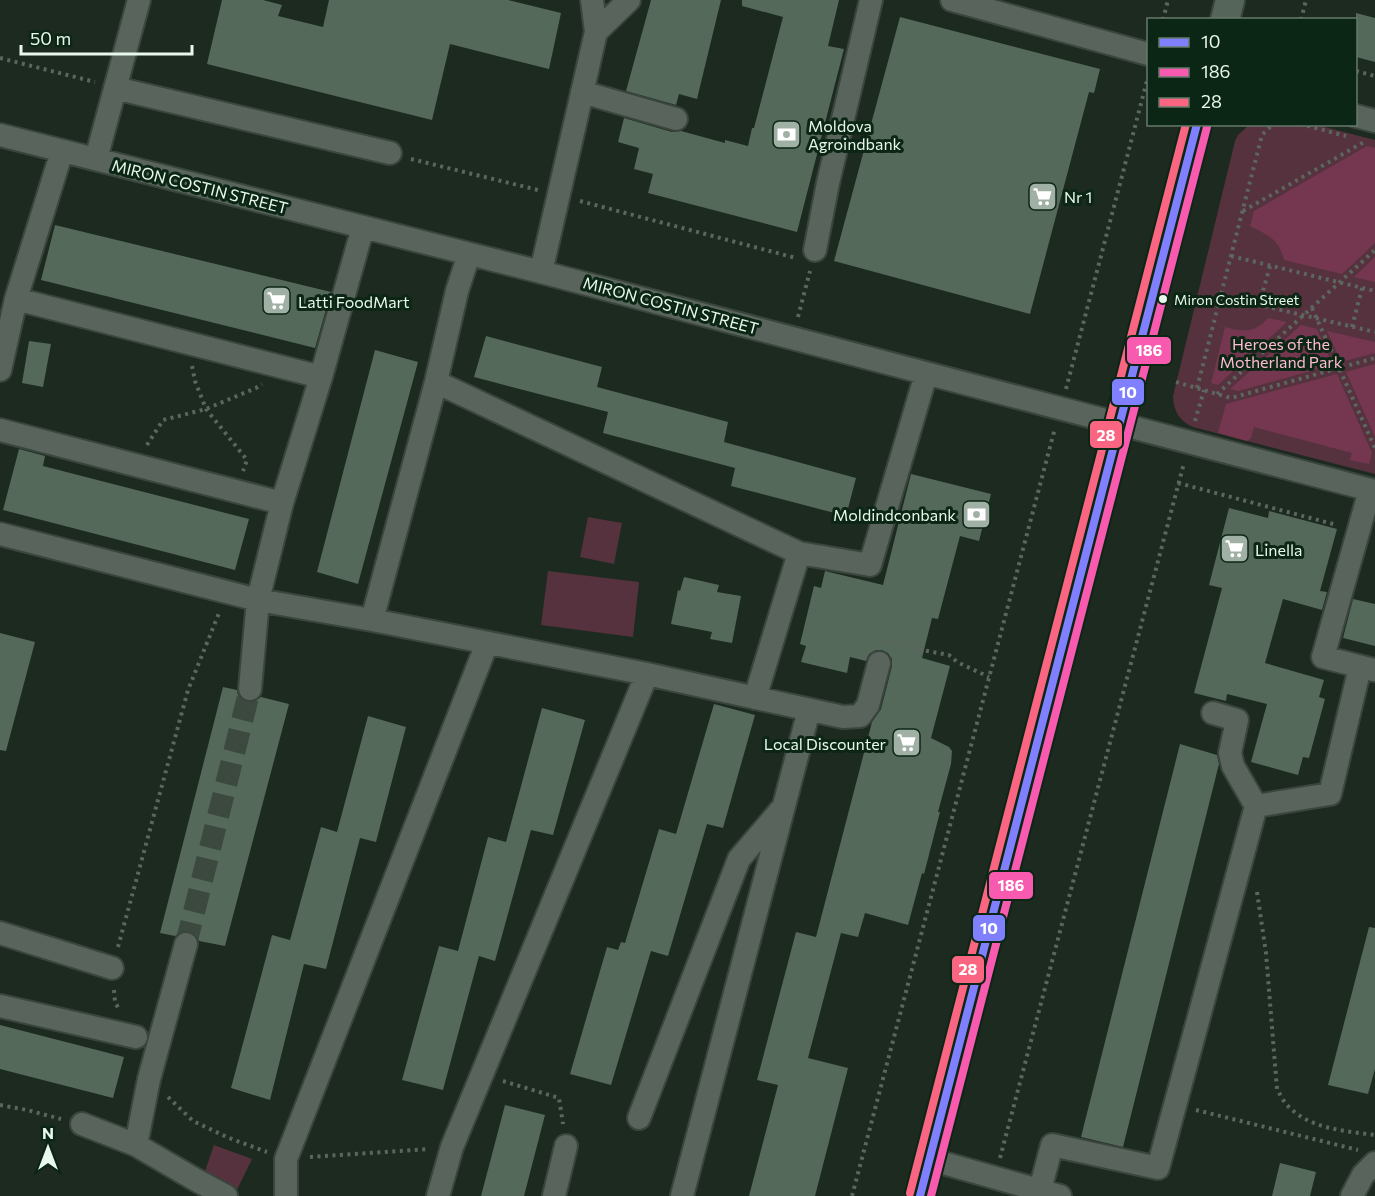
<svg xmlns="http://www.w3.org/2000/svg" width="1375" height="1196" font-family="Commissioner,sans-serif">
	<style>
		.green { fill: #55323e }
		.forest { fill: #753750 }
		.building { fill: #54695a }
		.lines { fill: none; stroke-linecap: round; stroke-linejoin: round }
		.minor-tunnel { stroke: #3b493f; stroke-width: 22; stroke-dasharray: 22 11; stroke-linecap: butt }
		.minor-casing { stroke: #3a463d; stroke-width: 26 }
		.major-casing { stroke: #3a463d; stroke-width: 32 }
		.path { stroke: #5c665f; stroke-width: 4; stroke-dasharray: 3 4.5; stroke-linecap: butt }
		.minor { stroke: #59645c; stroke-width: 22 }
		.major { stroke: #56655a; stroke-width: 28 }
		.bus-1-casing { stroke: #0c2615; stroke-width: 12 }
		.bus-2-casing { stroke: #0c2615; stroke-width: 12 }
		.bus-3-casing { stroke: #0c2615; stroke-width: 12 }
		.bus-1 { stroke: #8080ff; stroke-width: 8 }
		.bus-2 { stroke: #f75aaf; stroke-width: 8 }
		.bus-3 { stroke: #fa6682; stroke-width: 8 }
		.bus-dot { fill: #e9f8ec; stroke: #0c2615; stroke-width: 2 }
		.labels { text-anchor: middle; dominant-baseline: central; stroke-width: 6; stroke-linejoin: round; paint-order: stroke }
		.bus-label { font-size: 14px; fill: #e9f8ec; stroke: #0c2615; text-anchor: start }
		.poi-label { font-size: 16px; fill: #e9f8ec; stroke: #0c2615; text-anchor: start }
		.street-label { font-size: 16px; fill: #e9f8ec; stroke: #0c2615 }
		.park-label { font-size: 16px; fill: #febad1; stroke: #0c2615 }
		.line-badge { stroke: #0c2615; stroke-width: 2 }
		.badge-label { font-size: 16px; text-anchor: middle; font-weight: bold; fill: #fff }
	</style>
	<rect width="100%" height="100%" fill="#1c2a20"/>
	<path class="green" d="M1313 124 1375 140V474L1193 427C1180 422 1173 410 1173 396L1235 141 1238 135 1249 125Z
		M588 517 622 523 614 564 580 557Z
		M548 571 639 582 633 637 541 625Z
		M214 1145 252 1159 236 1192 204 1174Z"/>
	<path class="forest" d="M1367 146 1375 148V243L1342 274 1284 260C1279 239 1268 235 1250 226L1254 211Z
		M1375 257V282L1354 277Z
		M1268 318 1287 322 1218 385 1211 383 1225 327C1242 332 1256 333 1268 318Z
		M1301 325 1317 329 1333 365 1238 391 1230 389Z
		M1327 331 1375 342V353L1341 362Z
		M1375 364V437L1346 372Z
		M1337 374 1372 453 1369 464 1350 460 1352 453 1254 427 1251 438 1247 441 1218 433 1226 404Z"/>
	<path class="building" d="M222 0H263L282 5 278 16 323 27 329 0H508L561 13 549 69 450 44 432 120 207 64Z
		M651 0H721L697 99 679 94 676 105 626 91Z
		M742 0H839L828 46 844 49 797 232 648 193 653 174 634 169 639 148 618 142 624 118 672 132 681 131 725 143V140L748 146 752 128H754L783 17 742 6Z
		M1356 13 1375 18V62L1356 57Z
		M900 17 1100 69 1094 93 1089 92 1030 314 834 261Z
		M55 225 331 292 315 348 41 280Z
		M486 336 602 367 597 387 728 422 724 442 856 478 846 516 731 486 735 468 603 433 608 412 474 377Z
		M29 341 51 344 43 387 22 383Z
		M375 350 418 362 358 584 317 572Z
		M19 449 45 456 43 466 249 519 235 570 3 510Z
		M911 474 991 494 979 541 960 536 938 619 932 618 922 658 950 666 931 738 949 747 952 751 951 764 938 812H940L924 874 922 873 908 925 865 913 858 937 841 933 808 1058 848 1068 815 1196H749L778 1085 757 1080 796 932 816 937 872 722 881 709 892 666V659L888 653 882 650H876L869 654 866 661 850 657 847 673 801 662 806 646 800 644 814 586 821 588 825 571 883 585Z
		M1229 508 1268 518 1269 511 1337 529 1320 591 1327 592 1322 610 1283 599 1265 663 1324 680 1319 697 1325 699 1309 758 1303 757 1298 775 1251 762 1267 704 1227 694 1226 701 1194 693 1222 588 1209 585Z
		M684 577 719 585 717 592 741 596 732 643 710 639 712 632 671 624 678 590 680 591Z
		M1353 599 1375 604V646L1343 638Z
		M0 633 35 642 6 751 0 750Z
		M223 687 237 690 238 695 242 700 248 702 255 701 261 697 289 704 225 946 199 941 196 935 189 931H182L175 936 160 933Z
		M714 704 755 715 723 828 707 824 668 956 651 951 611 1085 570 1074 607 947 618 950 621 942 625 943 659 829 676 834Z
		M542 708 585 720 553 835 531 830 495 961 479 956 443 1090 402 1080 439 946 458 951 488 837 506 842Z
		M368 716 406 727 376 842 360 838 326 969 304 964 270 1100 231 1088 272 935 290 940 321 827 337 832Z
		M1180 744 1217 755 1219 764 1123 1147 1081 1137Z
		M1369 927 1375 928V1069L1368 1094 1328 1085Z
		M0 1025 124 1057 113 1098 0 1069Z
		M505 1105 545 1115 524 1196H481Z
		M1280 1163 1316 1172 1310 1196H1272Z"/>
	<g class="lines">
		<path class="minor-tunnel" d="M186 944 250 689"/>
		<defs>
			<path id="minor" d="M952 0 1148 54
				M596 32 629 0
				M115 88 390 153
				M582 92 676 119
				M1356 116 1375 121
				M0 135 541 272 1375 491
				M96 159 139 0
				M815 250 828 183 871 0
				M469 254 457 291 436 382 799 553 870 565 926 374
				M541 272 596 32 592 0
				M16 299 321 377
				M0 370 16 299 62 151
				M0 430 282 503
				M1370 490 1323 657 1374 670
				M0 534 258 600 372 620 647 674 843 717 860 716 868 705 879 663
				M372 620 436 382
				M250 689 258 600 282 503 321 377 363 227
				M755 698 799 553
				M1213 713 1237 720 1230 753 1233 766 1256 806
				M0 933 112 968
				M186 944 149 1079 136 1145 196 1180 226 1196
				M0 1006 136 1037
				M639 1118 739 859 780 811
				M82 1124 136 1145
				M929 1159 1060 1196
				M1040 1190 1052 1145 1158 1168 1256 806 1330 794 1360 667
				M286 1196V1159L487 643
				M438 1196 452 1147 647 674
				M554 1196 566 1146
				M682 1196 809 710
				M1352 1196 1363 1175 1375 1163"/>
			<path id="major" d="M1225 20 1230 0
				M920 1196 1197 124"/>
		</defs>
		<use href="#minor" class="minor-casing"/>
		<use href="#major" class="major-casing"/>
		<path class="path" d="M1163 20 1168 0
			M1301 20 1306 0
			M0 58 95 82
			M1356 71 1375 76
			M1300 124 1346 136
			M411 159 538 190
			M580 201 796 258
			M1243 211 1364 142
			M1231 256 1375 291
			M1221 296 1375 332
			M1259 305 1270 266
			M1312 308 1375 448
			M798 317 810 271
			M1352 327 1362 288
			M192 366 195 381 206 409 247 460 243 471
			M1176 382 1231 398 1375 358
			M1197 388 1262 135 1273 124
			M1066 389 1148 77
			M1217 394 1375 250
			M1195 421 1204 390
			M147 445 163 420 206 409 256 388 262 384
			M1178 483 1337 525
			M885 642 886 639 911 648 949 655 957 662 989 677
			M1257 892 1266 953 1277 1089C1280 1094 1283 1101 1287 1105 1309 1129 1345 1131 1375 1135
			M118 947 188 690 219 613
			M114 990 115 1002 120 1011
			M503 1081 559 1098 563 1124
			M168 1097 193 1121 229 1138 267 1152
			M0 1105 27 1110 61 1119
			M1196 1110 1358 1150
			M310 1157 428 1149
			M1000 1158 1184 463
			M852 1196 1055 428"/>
		<use href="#minor" class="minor"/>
		<use href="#major" class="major"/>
		<defs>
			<path id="bus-1" d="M920 1196 1197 124"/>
			<path id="bus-2" d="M931 1196 1207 127"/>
			<path id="bus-3" d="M910 1193 1186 124"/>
		</defs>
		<use href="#bus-1" class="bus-1-casing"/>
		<use href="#bus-2" class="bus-2-casing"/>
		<use href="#bus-3" class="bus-3-casing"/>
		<use href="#bus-1" class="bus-1"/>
		<use href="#bus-2" class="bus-2"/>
		<use href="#bus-3" class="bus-3"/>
	</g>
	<defs>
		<symbol id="bank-square" viewBox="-11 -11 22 22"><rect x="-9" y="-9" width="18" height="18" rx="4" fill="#a1b0a5" stroke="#0c2615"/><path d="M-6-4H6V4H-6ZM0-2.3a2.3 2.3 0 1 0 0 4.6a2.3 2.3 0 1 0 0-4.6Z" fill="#fff"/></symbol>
		<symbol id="supermarket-square" viewBox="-11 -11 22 22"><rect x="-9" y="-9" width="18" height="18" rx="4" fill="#a1b0a5" stroke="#0c2615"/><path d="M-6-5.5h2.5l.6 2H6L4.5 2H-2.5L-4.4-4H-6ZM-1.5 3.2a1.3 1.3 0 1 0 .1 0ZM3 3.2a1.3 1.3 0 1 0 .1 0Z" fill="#fff"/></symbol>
	</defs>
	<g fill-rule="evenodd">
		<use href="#bank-square" x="770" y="118" width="33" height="33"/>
		<use href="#supermarket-square" x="1026" y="180" width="33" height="33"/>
		<use href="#supermarket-square" x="260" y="284" width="33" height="33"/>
		<use href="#bank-square" x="960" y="498" width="33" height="33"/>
		<use href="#supermarket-square" x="1218" y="532" width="33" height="33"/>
		<use href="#supermarket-square" x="890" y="726" width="33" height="33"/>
	</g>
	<circle class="bus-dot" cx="1163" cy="299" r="5"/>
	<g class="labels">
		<g class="bus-label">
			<text x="1174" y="299">Miron Costin Street</text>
		</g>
		<g class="poi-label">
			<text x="808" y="125">Moldova<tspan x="808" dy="18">Agroindbank</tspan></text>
			<text x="1064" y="196">Nr 1</text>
			<text x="298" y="301">Latti FoodMart</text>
			<text x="956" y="514" text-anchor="end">Moldindconbank</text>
			<text x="1255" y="549">Linella</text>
			<text x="886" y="743" text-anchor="end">Local Discounter</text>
		</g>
		<g class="street-label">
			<text transform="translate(200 186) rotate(14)">MIRON COSTIN STREET</text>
			<text transform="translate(671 305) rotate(15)">MIRON COSTIN STREET</text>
		</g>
		<g class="park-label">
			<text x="1281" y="343">Heroes of the<tspan x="1281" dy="18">Motherland Park</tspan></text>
		</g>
	</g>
	<g class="line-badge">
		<rect x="1126" y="336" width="46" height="29" rx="6" fill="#f75aaf"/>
		<rect x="1111" y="378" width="34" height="28" rx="6" fill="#8080ff"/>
		<rect x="1089" y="420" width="34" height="29" rx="6" fill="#fa6682"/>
		<rect x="988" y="871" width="46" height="29" rx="6" fill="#f75aaf"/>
		<rect x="972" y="914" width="34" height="28" rx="6" fill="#8080ff"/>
		<rect x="951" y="955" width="34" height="29" rx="6" fill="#fa6682"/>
	</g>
	<g class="badge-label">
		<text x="1149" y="356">186</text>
		<text x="1128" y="398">10</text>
		<text x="1106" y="441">28</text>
		<text x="1011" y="891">186</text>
		<text x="989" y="934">10</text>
		<text x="968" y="975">28</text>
	</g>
	<rect x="1147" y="18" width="210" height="108" fill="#0c2615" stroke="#647a6b" stroke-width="1.5"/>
	<rect x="1159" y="38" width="30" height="9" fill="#8080ff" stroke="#647a6b" stroke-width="1.5"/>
	<text x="1201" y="48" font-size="18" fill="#e9f8ec">10</text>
	<rect x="1159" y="68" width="30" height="9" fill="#f75aaf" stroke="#647a6b" stroke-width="1.5"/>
	<text x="1201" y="78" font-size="18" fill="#e9f8ec">186</text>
	<rect x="1159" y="98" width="30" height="9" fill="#fa6682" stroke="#647a6b" stroke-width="1.5"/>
	<text x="1201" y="108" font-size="18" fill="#e9f8ec">28</text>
	<g transform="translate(48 1148)" stroke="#0c2615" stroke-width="4.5" paint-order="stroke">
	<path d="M0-4.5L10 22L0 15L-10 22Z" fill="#e9f8ec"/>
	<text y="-9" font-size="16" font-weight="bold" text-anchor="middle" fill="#e9f8ec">N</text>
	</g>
	<path d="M21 45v9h171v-9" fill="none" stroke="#e9f8ec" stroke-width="3"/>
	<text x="30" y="45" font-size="18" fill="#e9f8ec" stroke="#0c2615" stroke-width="4.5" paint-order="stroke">50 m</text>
</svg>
